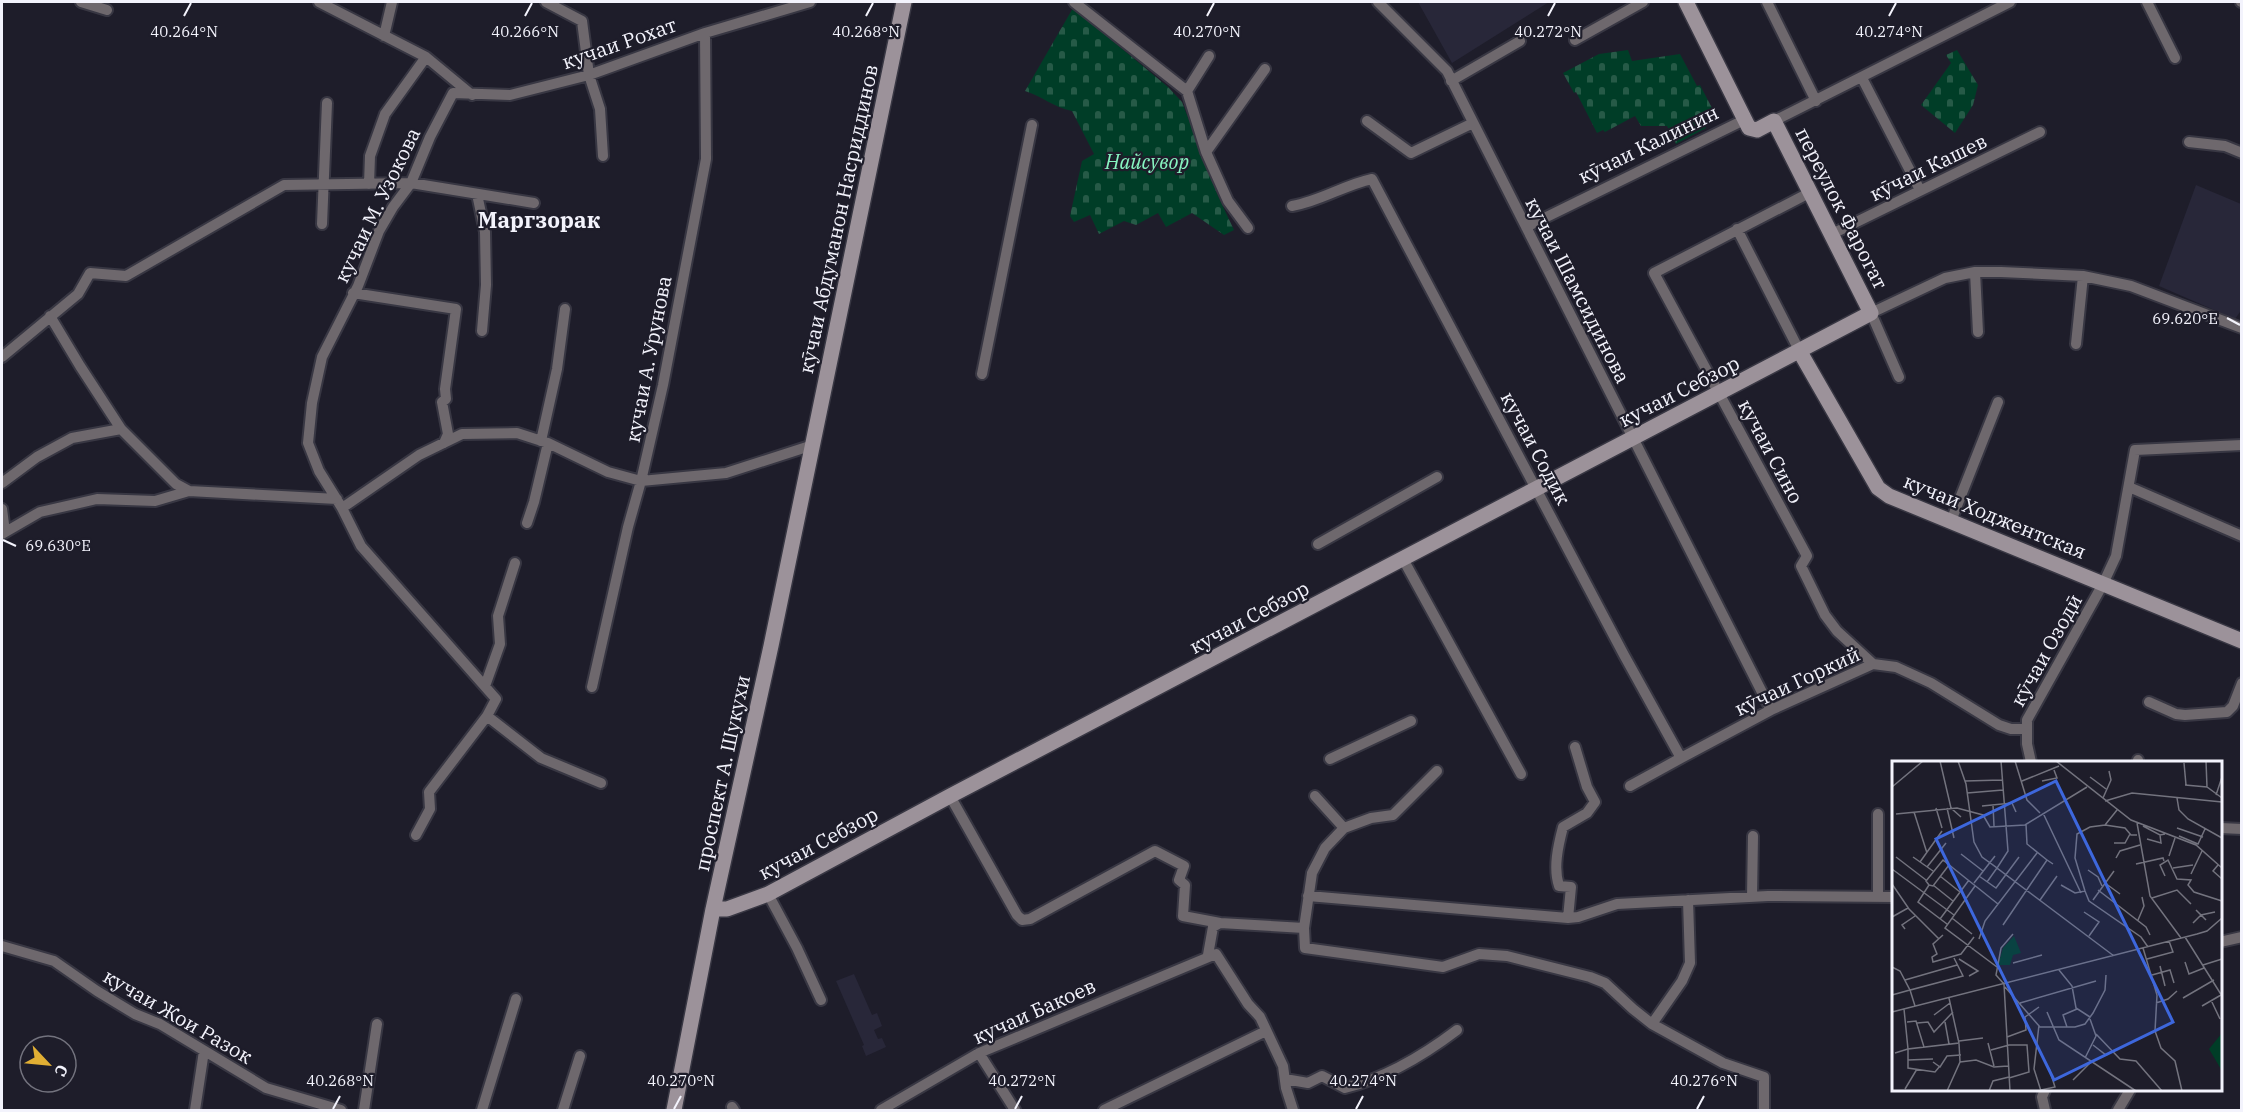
<svg xmlns="http://www.w3.org/2000/svg" width="2243" height="1112" font-family="'IBM Plex Serif',serif">
	<style>
		.built { fill: #282739 }
		.cemetery { fill: url(#cemetery-stones) }
		.lines { fill: none; stroke-linecap: round; stroke-linejoin: round }
		.street-casing { stroke: #383743; stroke-width: 14 }
		.secondary-casing { stroke: #383743; stroke-width: 18 }
		.street { stroke: #6e686d; stroke-width: 10 }
		.secondary { stroke: #9c929a; stroke-width: 15 }
		.ticks { fill: none; stroke: #f3f3fc; stroke-width: 2 }
		.labels { text-anchor: middle; dominant-baseline: central; stroke-width: 4.5; stroke-linejoin: round; paint-order: stroke }
		.street-label { font-size: 20px; fill: #f3f3fc; stroke: #1e1d2a }
		.park-label { font-size: 20px; font-style: italic; fill: #88f6c2; stroke: #1e1d2a }
		.quarter-label { font-size: 22px; font-weight: bold; fill: #f3f3fc; stroke: #1e1d2a }
		.inset-road { fill: none; stroke: #73737e; stroke-width: 1.5 }
		.view { fill: #3d67dd; fill-opacity: 0.15; stroke: #3d67dd; stroke-width: 3 }
		.inset-edge { fill: none; stroke: #f3f3fc; stroke-width: 3 }
		.ticks-label { font-size: 15px; text-anchor: middle; fill: #f3f3fc; stroke: #1e1d2a; stroke-width: 4.5; stroke-linejoin: round; paint-order: stroke }
	</style>
	<defs>
		<pattern id="cemetery-stones" width="16" height="16" patternUnits="userSpaceOnUse" patternTransform="scale(1.5)"><rect width="16" height="16" fill="#003d27"/><path d="M2 7V4a2 2 0 0 1 4 0v3zM10 15v-3a2 2 0 0 1 4 0v3z" fill="#265a47"/></pattern>
	</defs>
	<rect width="100%" height="100%" fill="#1e1d2a"/>
	<path class="built" d="M1418 2H1549L1452 63Z
		M2196 185 2241 204 2242 309 2235 319 2159 286Z
		M854 974 872 1015 877 1013 882 1026 874 1030 878 1039 882 1038 886 1047 866 1056 862 1046 864 1045 836 981Z"/>
	<path class="cemetery" d="M1073 8 1168 87 1182 102 1218 196 1234 230 1224 235 1192 213 1166 227 1158 213 1136 225 1124 221 1099 234 1090 215 1074 222 1070 216 1082 161 1094 154 1072 111C1053 107 1042 96 1025 91Z
		M1628 50 1632 61 1680 54 1697 86 1700 85 1712 108 1700 115 1706 128 1676 144 1667 126H1641L1635 116 1605 132 1603 130 1597 133 1576 92 1574 93 1563 73 1599 54Z
		M1957 50 1978 85 1973 105 1955 133 1921 105 1951 63 1946 55Z"/>
	<g class="lines">
		<defs>
			<path id="street" d="M81 2 107 10
				M319 2 426 57 472 95
				M546 2 582 21 589 75 600 109 603 156
				M1074 2 1187 91 1206 152 1228 201 1248 228
				M1378 2 1447 71 1771 710
				M1767 2 1816 101
				M2147 2 2175 58
				M2241 2H2242
				M384 36 392 2
				M1575 40 1643 2
				M1862 78 1920 190
				M1451 81 1520 41
				M1187 91 1209 56
				M1367 121 1411 153 1473 123
				M1774 121 2010 2
				M2189 142 2225 146 2242 153
				M1206 152 1265 69
				M369 184 370 156 385 114 426 57
				M1811 192 1654 273 1807 556 1801 566 1825 615 1837 631 1873 664
				M477 194 485 232 486 285 482 331
				M1292 206C1321 201 1344 185 1372 179L1624 655 1681 758 1630 786
				M322 224 327 103
				M1526 227 1744 120
				M1737 229 1800 352
				M1832 234 2040 132
				M1975 272 1978 332
				M353 293 456 309 445 389 446 399 442 402 448 434 444 443
				M50 316 80 366 121 429 176 484 189 491 337 499
				M2076 344 2083 276
				M2 357 78 294 90 273 126 276 284 185 411 183 534 203
				M982 374 1032 125
				M1899 377 1871 313 1945 278 1975 272H2001L2083 276 2131 286 2242 328
				M541 441 557 369 565 309
				M2 483 37 457 72 438 121 429
				M2129 487 2242 536
				M342 508 419 455 462 434 517 433 548 443 608 472 641 481 726 473 813 445
				M2 509 5 532
				M1951 521 1998 402
				M527 523 534 502 548 443
				M2 534 40 512 97 499 155 501 189 491
				M1318 544 1437 477
				M1403 559 1521 774
				M485 686 500 644 498 616 515 563
				M592 687 628 527 641 481 663 385 706 159 705 33
				M2149 702 2176 714 2185 715 2227 712 2233 706 2242 683
				M487 716 541 758 601 783
				M1681 758 1771 710 1873 664 1896 667 1931 683 1999 725 2011 729H2027
				M1330 759 1411 721
				M2031 762 2027 744V720L2103 584 2116 556 2135 450 2242 445
				M2138 762V760
				M950 796 1017 915 1022 920 1030 919 1155 851 1184 866 1179 880 1185 885 1183 916 1220 923
				M1315 796 1344 828
				M1878 814V896
				M2220 828 2242 829
				M416 835 430 809 429 792 487 716 496 699 361 546 342 508 319 471 308 443 312 403 322 357 358 286 379 231 393 207 411 183 430 137 453 93 510 95 589 75 705 33 810 2
				M768 894 797 948 821 1000
				M1308 896 1568 918 1578 917 1617 904 1768 896 1894 897
				M1752 897 1753 836
				M1568 918 1571 887 1559 886C1553 868 1558 846 1563 827L1587 813 1595 802 1587 787 1575 747
				M1304 928 1305 948 1443 967 1479 954 1507 956 1590 977 1605 983 1633 1009 1652 1024 1723 1063 1764 1077V1110
				M2220 942 2242 937
				M2 946 54 961 97 991 135 1014 160 1024 266 1088 341 1110
				M1208 955 1213 927 1220 923 1304 928 1312 873 1325 848 1344 828 1371 818 1393 815 1437 771
				M1652 1024 1682 981 1690 963 1688 900
				M979 1053 1015 1110
				M1285 1079 1308 1083 1322 1076 1345 1088C1386 1078 1424 1055 1457 1030
				M2045 1090 2042 1097 2045 1110
				M732 1107 734 1110
				M195 1110 204 1051
				M364 1110 377 1024
				M482 1110 516 999
				M563 1110 580 1056
				M881 1110 979 1053 1216 954 1248 1004 1260 1017 1283 1066 1286 1088 1293 1110
				M1104 1110 1266 1031
				M2118 1110 2130 1090"/>
			<path id="secondary" d="M1800 352 1878 488 1889 496 2242 641
				M713 909H727L768 894 950 796 1871 313 1774 121 1757 130 1749 128 1686 2
				M674 1110 713 909 771 646 904 2"/>
		</defs>
		<use href="#street" class="street-casing"/>
		<use href="#secondary" class="secondary-casing"/>
		<use href="#street" class="street"/>
		<use href="#secondary" class="secondary"/>
	</g>
	<path class="ticks" d="M184 16 191 3M525 16 532 3M866 16 873 3M1207 16 1214 3M1548 16 1555 3M1889 16 1896 3M2227 318 2240 325M3 540 16 546M333 1109 340 1096M674 1109 681 1096M1015 1109 1022 1096M1356 1109 1363 1096M1697 1109 1704 1096"/>
	<g class="labels">
		<g class="street-label">
			<text transform="translate(619 43) rotate(-19)">кучаи Рохат</text>
			<text transform="translate(1648 144) rotate(-26)">кӯчаи Калинин</text>
			<text transform="translate(1928 167) rotate(-26)">кӯчаи Кашев</text>
			<text transform="translate(377 205) rotate(-64)">кучаи М. Узокова</text>
			<text transform="translate(1842 208) rotate(63)">переулок Фарогат</text>
			<text transform="translate(838 219) rotate(-78)">кӯчаи Абдуманон Насриддинов</text>
			<text transform="translate(1578 290) rotate(63)">кучаи Шамсидинова</text>
			<text transform="translate(648 359) rotate(-79)">кучаи А. Урунова</text>
			<text transform="translate(1679 391) rotate(-27)">кучаи Себзор</text>
			<text transform="translate(1536 448) rotate(62)">кучаи Содик</text>
			<text transform="translate(1771 451) rotate(62)">кучаи Сино</text>
			<text transform="translate(1995 516) rotate(22)">кучаи Ходжентская</text>
			<text transform="translate(1249 617) rotate(-28)">кучаи Себзор</text>
			<text transform="translate(2046 650) rotate(-61)">кӯчаи Озодӣ</text>
			<text transform="translate(1797 681) rotate(-25)">кӯчаи Горкий</text>
			<text transform="translate(722 773) rotate(-78)">проспект А. Шукухи</text>
			<text transform="translate(818 843) rotate(-28)">кучаи Себзор</text>
			<text transform="translate(1034 1011) rotate(-24)">кучаи Бакоев</text>
			<text transform="translate(178 1016) rotate(30)">кучаи Жои Разок</text>
		</g>
		<g class="park-label">
			<text x="1147" y="161">Найсувор</text>
		</g>
		<g class="quarter-label">
			<text x="539" y="219">Маргзорак</text>
		</g>
	</g>
	<g transform="translate(1892 761)">
		<rect width="330" height="330" fill="#1e1d2a"/>
		<path d="M122 175 129 192 121 194 118 204H106L111 187ZM330 272V310L317 288Z" fill="#003d27"/>
		<path class="inset-road" d="M48 0 59 47 69 56M66 0 74 23 82 81 90 96 105 107 95 121M109 0 116 90 105 107 222 195M123 0 135 39 148 52M164 0 239 59 304 84 330 107M314 0 315 26M292 2 294 24M198 16 214 28M73 20 110 19M130 20 167 5M150 20 165 17 162 9M293 24 315 26 330 37M0 26 31 0M75 32 111 29M324 34 330 16M211 37 219 19 217 10M285 37 287 49 296 58 330 77M213 40 240 32 330 41M101 44 102 65M90 45 120 42 124 51M44 47 50 67M55 47 62 77M22 51 35 92M151 52 189 132M4 53 65 47 91 54 98 66 133 64 195 26M245 62 258 135 289 177M134 63 135 83 155 99M213 64 233 67 239 74H245M251 65 268 74 273 73M285 67 311 76M287 75 306 83 313 68M255 78 269 82 268 74M222 82H233L238 73M69 93 91 110M277 95 283 77M4 96 34 119M21 96 41 110M224 97 228 90 248 84M28 101 50 70M244 103 271 97 272 100M326 104 321 110 330 118M35 106 54 82M281 107 301 104M0 108 62 154M196 109 206 116 210 125M299 113 310 90M48 115 68 131M87 115 104 127 127 96M273 115 268 104 276 99 285 118 299 119 296 124 302 131 330 140M82 122 103 95M213 122 228 133M0 123 17 148 47 178M37 124 34 120 51 99 106 143M37 124 26 141 55 163M37 124 41 125 57 104M41 124 61 140M169 124 183 132 193 130 197 140 249 176 256 186M83 125 53 167 105 206M206 129 254 166 258 174M193 130 183 97 185 73 198 66 213 64 225 49M260 137 285 129 299 143M148 139 165 115M201 139 222 110M192 151 207 161 197 175M0 156 16 147M60 157 80 173M48 158 77 119M246 159 252 145 250 136M314 159 309 154 323 151M301 162 309 154 304 149M111 164 155 99 161 103M13 168 10 164 23 155M51 174 41 183 45 193 40 196 41 201 69 193 82 176M293 176 330 235M87 178 93 160 145 92M251 187 265 234 263 270 269 287 283 300 290 330M67 198 86 210 77 215M255 198 281 191 277 180M293 201 297 213 312 207M121 202 150 194M311 204 330 198M268 205 273 225M0 206 8 210 18 229 71 215 62 197M167 209 180 225 184 247 198 256M260 214 278 209 282 222M13 219 65 204M113 226 148 266H183L193 263 201 252 213 229 214 214M0 234 18 229 23 245M291 237 322 219M319 239 328 258M128 242 204 220M264 242 276 238 285 230M310 245 329 234M0 251 305 173 315 170 330 157M155 251 167 279 244 330M42 254 58 242M15 261 24 260 32 286M53 261 57 283M25 262 36 261 42 271 61 251M147 264 142 308 149 330M175 266 171 254 185 248M204 273 228 298 244 300 270 330M115 276 134 269 133 256 147 246M67 280 91 277M96 282 102 305M201 284 214 294 219 291M99 289 117 284H135L137 311 117 317M3 292 16 288 12 248M193 297 204 275 198 258M16 299 41 298M41 301 48 306 55 295 69 294M68 301 84 299 102 306 116 305M48 305 43 311 16 307V288L67 282 57 237M181 319 200 300M13 328 25 308M149 329 163 326 157 307M55 330 68 301 67 282M97 330 101 320 117 316M118 330 112 223 104 214 109 187 121 173"/>
		<path class="view" d="M164 20 281 261 162 319 44 78Z"/>
		<rect width="330" height="330" class="inset-edge"/>
	</g>
	<g class="ticks-label">
		<text x="184" y="37">40.264°N</text>
		<text x="525" y="37">40.266°N</text>
		<text x="866" y="37">40.268°N</text>
		<text x="1207" y="37">40.270°N</text>
		<text x="1548" y="37">40.272°N</text>
		<text x="1889" y="37">40.274°N</text>
		<text x="2185" y="324">69.620°E</text>
		<text x="58" y="551">69.630°E</text>
		<text x="340" y="1086">40.268°N</text>
		<text x="681" y="1086">40.270°N</text>
		<text x="1022" y="1086">40.272°N</text>
		<text x="1363" y="1086">40.274°N</text>
		<text x="1704" y="1086">40.276°N</text>
	</g>
	<rect width="2243" height="1112" fill="none" stroke="#f3f3fc" stroke-width="6"/>
	<g transform="translate(48 1064) rotate(116)"><circle r="28" fill="#1e1d2a" stroke="#73737e" stroke-width="1.5"/>
	<path d="M0-4.5L10 22L0 15L-10 22Z" fill="#e1af34"/>
	<text y="-9" font-size="16" font-weight="bold" text-anchor="middle" fill="#f3f3fc">С</text>
	</g>
</svg>
